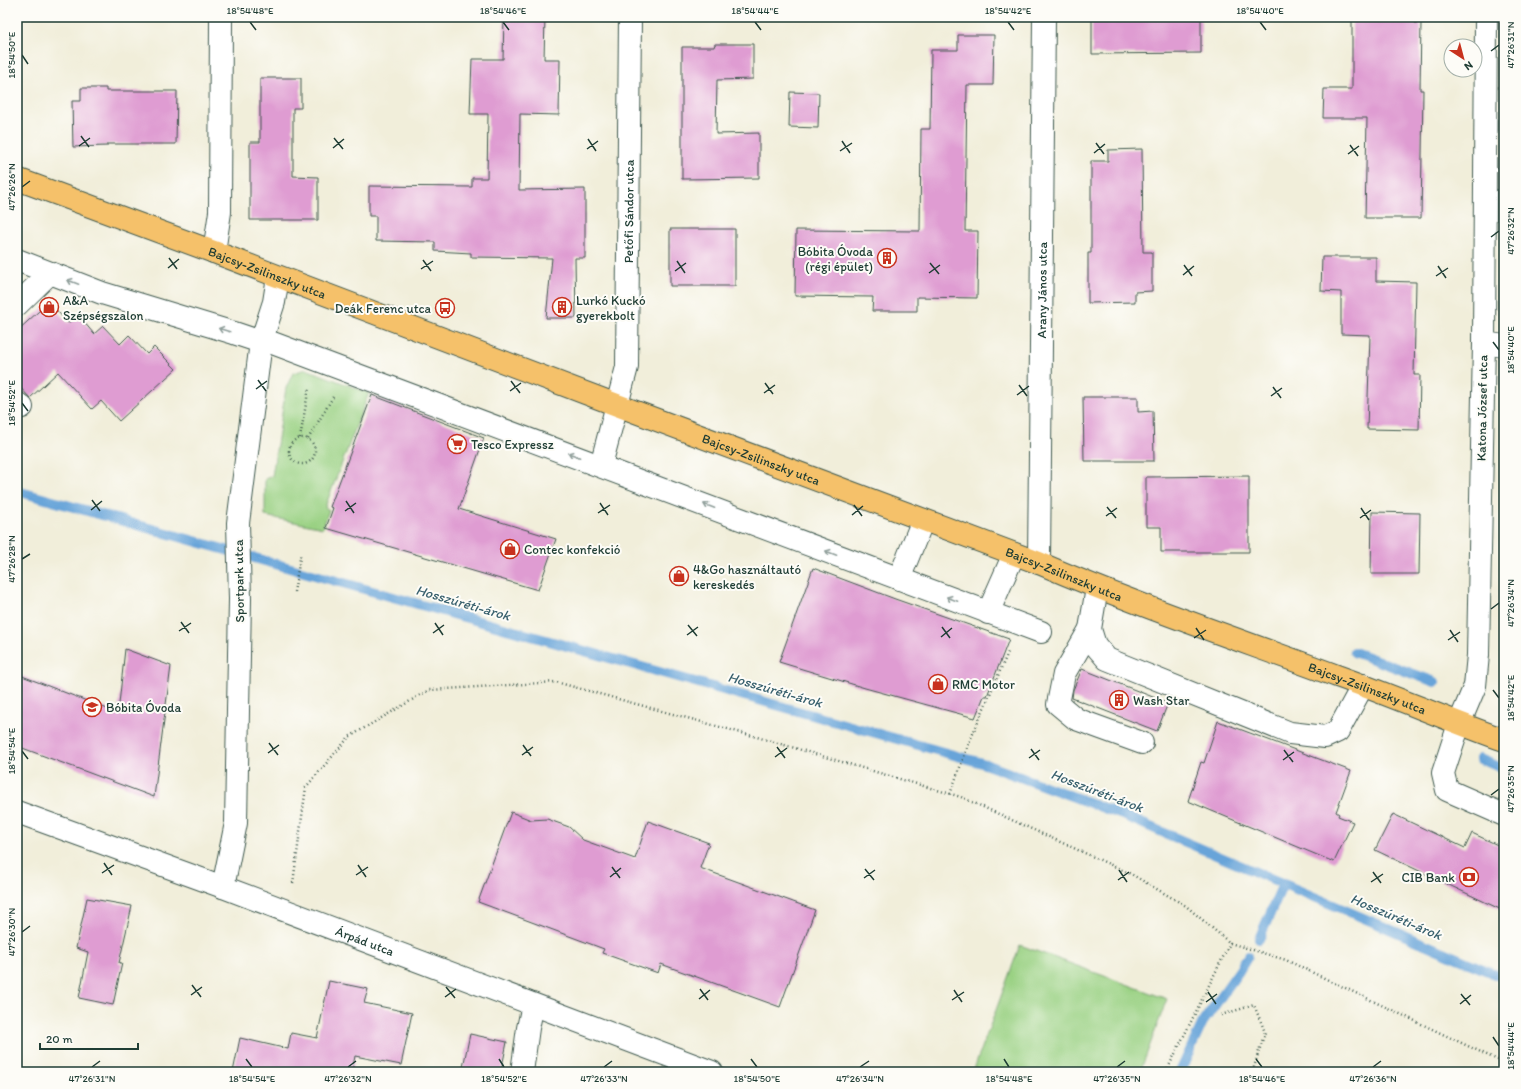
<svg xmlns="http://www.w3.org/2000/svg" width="1521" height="1089" font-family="Itim,sans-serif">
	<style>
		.green { fill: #9ad183; stroke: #5c875c }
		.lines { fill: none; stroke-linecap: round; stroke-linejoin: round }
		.stream { stroke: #68a4d9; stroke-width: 10 }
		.building { fill: #df9cd2 }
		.minor-casing { stroke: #3e584d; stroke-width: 24 }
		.major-casing { stroke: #3e584d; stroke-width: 24 }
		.path { stroke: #3e584d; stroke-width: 2.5; stroke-dasharray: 1 3; stroke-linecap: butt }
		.minor { stroke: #fff; stroke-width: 22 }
		.major { stroke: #f5c16b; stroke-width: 22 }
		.oneway { stroke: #8f9e9a }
		.ticks { fill: none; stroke: #1f3d34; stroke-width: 1.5 }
		.labels { text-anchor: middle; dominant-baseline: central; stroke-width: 4; stroke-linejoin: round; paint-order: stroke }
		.street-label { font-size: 13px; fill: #1f3d34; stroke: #fdfcf7 }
		.poi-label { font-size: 13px; fill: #1f3d34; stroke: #fdfcf7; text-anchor: start }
		.water-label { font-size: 14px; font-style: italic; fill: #39616e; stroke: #fdfcf7 }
		.neatline { fill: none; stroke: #1f3d34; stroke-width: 1.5 }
		.ticks-label { font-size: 10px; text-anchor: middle; fill: #1f3d34 }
	</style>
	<rect width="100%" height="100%" fill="#fdfcf7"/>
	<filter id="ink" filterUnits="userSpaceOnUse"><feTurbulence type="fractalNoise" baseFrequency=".025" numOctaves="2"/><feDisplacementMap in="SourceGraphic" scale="8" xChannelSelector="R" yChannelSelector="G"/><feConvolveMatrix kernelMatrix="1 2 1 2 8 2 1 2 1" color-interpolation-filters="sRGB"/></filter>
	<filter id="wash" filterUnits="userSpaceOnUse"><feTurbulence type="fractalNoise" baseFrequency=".012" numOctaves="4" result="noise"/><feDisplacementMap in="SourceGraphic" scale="16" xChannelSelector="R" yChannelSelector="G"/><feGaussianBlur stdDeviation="0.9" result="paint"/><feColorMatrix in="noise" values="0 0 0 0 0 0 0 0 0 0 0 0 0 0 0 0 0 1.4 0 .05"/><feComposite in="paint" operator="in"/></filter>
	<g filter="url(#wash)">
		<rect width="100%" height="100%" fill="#f1eeda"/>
		<path class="green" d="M306 369 369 393 325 507 329 510 323 528 265 516V479L272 476 286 388 293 373Z
			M1020 945 1167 999 1140 1072H973Z"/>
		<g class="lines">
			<path class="stream" d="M17 491 982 763 1120 814 1504 978
				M1354 652 1435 682
				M1480 759 1504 769
				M1259 939 1283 884
				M1180 1072 1203 1022 1239 971 1248 956"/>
		</g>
		<g id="blocks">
			<path class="building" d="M504 17H545L544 59H560L559 115 520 114 519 190 585 189V258H575L576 318H546L552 258 471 257V253L435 251V242L376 241V216H369V186L472 187V178H487L488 114H470L472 59H503Z
				M1092 17H1201V53L1092 54Z
				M1364 17H1415V23L1421 22 1420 90H1423L1421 218H1365L1367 118H1323L1324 89H1352V19H1364Z
				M958 35H994L993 85H967L965 231H978L977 298 917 297V311H872L873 297 795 296 796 230 920 231 921 129H930L931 50H958Z
				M715 44H753V79L717 80 716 134 759 133V178L682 179V47H714Z
				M260 78H301V108H293V176L318 177V220H250V142H260Z
				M81 88H106V91H177L176 144H107V146L73 147 72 101H81Z
				M790 92 819 93 818 128 789 127Z
				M1142 149 1143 252H1152V291L1135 292V302L1088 303V253H1091V161H1108V150Z
				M670 229H735V286H670Z
				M1322 257H1376V281L1416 282 1414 375H1420L1419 430 1367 429 1370 335 1341 334V292L1321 291Z
				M49 302 68 323 78 315 94 334 103 326 120 344 129 335 147 354 154 347 176 369 119 421 101 401 92 409 58 372 30 398 17 384V331Z
				M372 395 484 438 459 509 556 539 538 590 326 528 333 508 330 507Z
				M1083 397H1138V412L1153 411 1154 461H1084Z
				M1249 476V552H1161V527H1146V477Z
				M1372 512 1420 513 1419 574H1371Z
				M813 568 895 599 1009 639 987 696H984L975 718 865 688 779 662Z
				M125 649 171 666 154 797 17 746V674L118 713Z
				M1082 669 1168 703 1157 731 1072 698 1073 690Z
				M1218 721 1351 771 1336 812 1339 814 1338 816 1353 822 1334 862 1188 801 1201 762 1204 763Z
				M511 812 531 820 547 819 569 827 583 840 635 859 648 821 709 843 700 868 815 910 780 1007 661 964 658 973 602 953 604 949 478 902Z
				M1393 814 1465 848 1472 833 1504 848V911L1375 850Z
				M87 898 132 906 119 963H122L113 1005 79 998 88 952 76 948Z
				M329 981 368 989 364 1003 412 1013 401 1065 355 1056 352 1072H233L240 1038 288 1049 291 1033 317 1038Z
				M470 1034 507 1042 501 1072H462Z"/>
		</g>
	</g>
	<g filter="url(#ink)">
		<use href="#blocks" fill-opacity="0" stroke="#3e584d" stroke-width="1"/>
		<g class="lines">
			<defs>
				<g id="minor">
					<path d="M1486 17 1484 343 1478 655 1475 686 1459 724 1443 773 1447 790 1504 815"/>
					<path d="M214 252 220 212 221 17"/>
					<path d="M17 260 102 293 234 333 261 342"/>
					<path d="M17 305 50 273"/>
					<path d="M262 339 1041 632"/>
					<path d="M1484 343 1504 346"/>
					<path d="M17 403 22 407"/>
					<path id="s1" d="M601 465 627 367 630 17"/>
					<path id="s2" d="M1039 563 1044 17"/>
					<path d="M899 579 923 520"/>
					<path d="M1097 588 1090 629 1095 645 1107 659 1290 733 1325 737 1338 731 1363 685"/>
					<path d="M988 613 1014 554"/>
					<path d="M1090 629 1064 674 1058 704 1076 719 1142 743"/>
					<path id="s3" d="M17 812 223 887 712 1072"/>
					<path d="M223 887 236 823 240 599 238 523 261 342 274 302 278 277"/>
					<path d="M522 1072 528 1028 533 1005"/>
				</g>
				<g id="major">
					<path id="s4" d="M17 179 214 252 617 405 1039 563C1136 605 1237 639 1337 676 1393 696 1448 720 1504 740"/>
				</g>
			</defs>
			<use href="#minor" class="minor-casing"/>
			<use href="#major" class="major-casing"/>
			<path class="path" d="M289 451a13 13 0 1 1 26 0a13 13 0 1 1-26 0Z
				M300 438 309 387
				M308 439 333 397
				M294 592 301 553
				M950 794 969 743 1009 650
				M293 883 306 787 349 737 429 690 556 682 764 739 961 797 1131 874 1186 906 1230 943
				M1221 1015 1254 1005 1265 1032 1254 1067 1255 1072
				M1166 1072 1230 943 1286 960 1504 1063"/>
			<use href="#minor" class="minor"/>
			<use href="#major" class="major"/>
		</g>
		<defs><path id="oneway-shaft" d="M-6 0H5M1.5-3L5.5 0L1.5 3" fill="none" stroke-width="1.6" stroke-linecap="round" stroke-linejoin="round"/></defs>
		<g class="oneway">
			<use href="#oneway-shaft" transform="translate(73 282) rotate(-159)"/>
			<use href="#oneway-shaft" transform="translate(224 330) rotate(-163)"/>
			<use href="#oneway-shaft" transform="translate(574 455) rotate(-159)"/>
			<use href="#oneway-shaft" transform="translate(709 506) rotate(-159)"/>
			<use href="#oneway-shaft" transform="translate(831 553) rotate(-159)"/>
			<use href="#oneway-shaft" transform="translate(952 599) rotate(-159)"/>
		</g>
	</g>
	<path class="ticks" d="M250 22 256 30M503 22 509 30M755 22 761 30M1008 22 1014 30M1260 22 1266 30M1491 51 1499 45M22 55 28 64M81 136 89 147M334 138 343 149M588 139 596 151M842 141 850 153M1096 143 1104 154M1350 145 1358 156M79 146 90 138M333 148 344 139M587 149 598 141M840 151 852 143M1094 153 1105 144M1348 154 1359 146M22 187 30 181M1491 237 1499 231M169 258 177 269M423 260 431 271M677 261 685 273M930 263 939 274M1184 265 1192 276M1438 266 1446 278M168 268 179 259M421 269 433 261M675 271 686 263M929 273 940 265M1183 275 1194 266M1436 276 1448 268M1493 342 1499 350M258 380 266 391M511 381 520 393M765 383 773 394M1019 385 1027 396M1273 387 1281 398M256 389 267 381M510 391 521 383M764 393 775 385M1017 395 1029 386M1271 396 1282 388M22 403 28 411M92 500 100 511M346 501 354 513M600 503 608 515M854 505 862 516M1107 507 1116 518M1361 508 1369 520M91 510 102 501M345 511 356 503M598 513 610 505M852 515 863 506M1106 516 1117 508M1360 518 1371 510M22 559 30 554M1491 609 1499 603M181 622 189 633M435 623 443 635M688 625 697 636M942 627 950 638M1196 628 1204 640M1450 630 1458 642M179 631 191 623M433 633 444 625M687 635 698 627M941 637 952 628M1194 638 1206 630M1448 640 1460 632M1493 690 1499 698M269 743 278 755M523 745 531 756M777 747 785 758M1031 749 1039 760M1284 750 1293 762M22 751 28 759M268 753 279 745M522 755 533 747M775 757 787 748M1029 758 1040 750M1283 760 1294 752M1491 795 1499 789M104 863 112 875M358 865 366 877M612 867 620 878M865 869 874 880M1119 870 1127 882M1373 872 1381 883M102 873 114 865M356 875 368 867M610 877 621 868M864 878 875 870M1118 880 1129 872M1371 882 1383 874M22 932 30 926M192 985 201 997M446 987 455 998M700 989 708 1000M954 990 962 1002M1208 992 1216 1004M1461 994 1470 1005M191 995 202 987M445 997 456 989M699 999 710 990M952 1000 964 992M1206 1002 1217 994M1460 1004 1471 995M1493 1037 1499 1046M246 1059 252 1067M499 1059 504 1067M751 1059 757 1067M1004 1059 1009 1067M1256 1059 1262 1067M92 1067 100 1061M348 1067 356 1061M604 1067 612 1061M860 1067 869 1061M1117 1067 1125 1061M1373 1067 1381 1061"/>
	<defs>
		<symbol id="building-ring" viewBox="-11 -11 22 22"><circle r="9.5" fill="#fdfcf7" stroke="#c8321e" stroke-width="1.5"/><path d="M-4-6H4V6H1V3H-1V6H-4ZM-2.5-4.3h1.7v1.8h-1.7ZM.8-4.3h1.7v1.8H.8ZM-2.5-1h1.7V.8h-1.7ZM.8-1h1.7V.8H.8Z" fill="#c8321e"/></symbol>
		<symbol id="shop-ring" viewBox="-11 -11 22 22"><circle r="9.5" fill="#fdfcf7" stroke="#c8321e" stroke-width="1.5"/><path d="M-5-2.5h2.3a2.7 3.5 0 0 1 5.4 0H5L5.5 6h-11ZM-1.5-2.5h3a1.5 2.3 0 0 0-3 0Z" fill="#c8321e"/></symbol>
		<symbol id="bus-ring" viewBox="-11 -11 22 22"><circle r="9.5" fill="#fdfcf7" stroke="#c8321e" stroke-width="1.5"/><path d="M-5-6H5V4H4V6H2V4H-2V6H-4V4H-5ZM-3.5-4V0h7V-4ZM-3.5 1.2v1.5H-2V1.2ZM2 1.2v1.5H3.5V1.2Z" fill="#c8321e"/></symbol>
		<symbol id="supermarket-ring" viewBox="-11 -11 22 22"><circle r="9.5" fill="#fdfcf7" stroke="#c8321e" stroke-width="1.5"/><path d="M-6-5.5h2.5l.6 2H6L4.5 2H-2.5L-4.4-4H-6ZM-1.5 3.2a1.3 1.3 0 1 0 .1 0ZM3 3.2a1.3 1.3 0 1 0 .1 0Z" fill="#c8321e"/></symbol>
		<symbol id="school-ring" viewBox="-11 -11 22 22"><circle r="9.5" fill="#fdfcf7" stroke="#c8321e" stroke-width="1.5"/><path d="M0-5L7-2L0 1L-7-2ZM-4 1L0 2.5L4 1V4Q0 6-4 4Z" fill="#c8321e"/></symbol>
		<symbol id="bank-ring" viewBox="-11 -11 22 22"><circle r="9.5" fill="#fdfcf7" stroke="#c8321e" stroke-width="1.5"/><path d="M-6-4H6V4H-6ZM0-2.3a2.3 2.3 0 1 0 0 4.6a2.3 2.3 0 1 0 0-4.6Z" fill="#c8321e"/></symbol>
	</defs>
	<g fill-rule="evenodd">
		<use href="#building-ring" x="876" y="247" width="22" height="22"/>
		<use href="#shop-ring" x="38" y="296" width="22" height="22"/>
		<use href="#building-ring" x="551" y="296" width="22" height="22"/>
		<use href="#bus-ring" x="434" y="297" width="22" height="22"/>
		<use href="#supermarket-ring" x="446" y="433" width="22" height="22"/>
		<use href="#shop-ring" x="499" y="538" width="22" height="22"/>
		<use href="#shop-ring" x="668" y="565" width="22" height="22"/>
		<use href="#shop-ring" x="927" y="673" width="22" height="22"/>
		<use href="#building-ring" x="1108" y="689" width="22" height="22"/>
		<use href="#school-ring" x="81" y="696" width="22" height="22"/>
		<use href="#bank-ring" x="1458" y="866" width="22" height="22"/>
	</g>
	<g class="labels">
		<g class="street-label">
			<text stroke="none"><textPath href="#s1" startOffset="257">Petőfi Sándor utca</textPath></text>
			<text stroke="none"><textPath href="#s4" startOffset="267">Bajcsy-Zsilinszky utca</textPath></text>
			<text stroke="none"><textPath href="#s2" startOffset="273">Arany János utca</textPath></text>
			<text transform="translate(1482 408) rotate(-89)">Katona József utca</text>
			<text stroke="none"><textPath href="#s4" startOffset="795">Bajcsy-Zsilinszky utca</textPath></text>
			<text stroke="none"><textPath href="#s4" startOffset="1119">Bajcsy-Zsilinszky utca</textPath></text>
			<text transform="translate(239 581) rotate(-91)">Sportpark utca</text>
			<text stroke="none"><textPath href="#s4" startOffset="1443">Bajcsy-Zsilinszky utca</textPath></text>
			<text stroke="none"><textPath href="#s3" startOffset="371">Árpád utca</textPath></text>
		</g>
		<g class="poi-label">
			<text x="873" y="251" text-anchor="end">Bóbita Óvoda<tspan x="873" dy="15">(régi épület)</tspan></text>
			<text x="63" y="300">A&amp;A<tspan x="63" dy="15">Szépségszalon</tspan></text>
			<text x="576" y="300">Lurkó Kuckó<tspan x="576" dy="15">gyerekbolt</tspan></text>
			<text x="431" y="308" text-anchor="end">Deák Ferenc utca</text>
			<text x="471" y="444">Tesco Expressz</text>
			<text x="524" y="549">Contec konfekció</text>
			<text x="693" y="569">4&amp;Go használtautó<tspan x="693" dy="15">kereskedés</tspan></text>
			<text x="952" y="684">RMC Motor</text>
			<text x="1133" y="700">Wash Star</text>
			<text x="106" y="707">Bóbita Óvoda</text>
			<text x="1455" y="877" text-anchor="end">CIB Bank</text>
		</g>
		<g class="water-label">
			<text transform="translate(463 603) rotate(16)">Hosszúréti-árok</text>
			<text transform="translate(775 690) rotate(16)">Hosszúréti-árok</text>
			<text transform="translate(1097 791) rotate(21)">Hosszúréti-árok</text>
			<text transform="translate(1396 917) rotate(23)">Hosszúréti-árok</text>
		</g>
	</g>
	<rect width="1521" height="1089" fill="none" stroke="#fdfcf7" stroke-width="44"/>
	<g transform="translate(1463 58) rotate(144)"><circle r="19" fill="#fdfcf7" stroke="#a4b0a9"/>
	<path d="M0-3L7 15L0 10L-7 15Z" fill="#c8321e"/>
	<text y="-6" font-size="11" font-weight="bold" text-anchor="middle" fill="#1f3d34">N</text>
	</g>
	<path d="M40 1043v6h98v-6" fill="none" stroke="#1f3d34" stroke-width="2"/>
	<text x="46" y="1043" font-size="12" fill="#1f3d34" stroke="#fdfcf7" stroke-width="3" paint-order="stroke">20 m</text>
	<rect x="22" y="22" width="1477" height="1045" class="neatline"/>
	<g class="ticks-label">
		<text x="250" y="14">18°54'48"E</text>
		<text x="503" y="14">18°54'46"E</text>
		<text x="755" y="14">18°54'44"E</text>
		<text x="1008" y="14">18°54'42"E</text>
		<text x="1260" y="14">18°54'40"E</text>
		<text transform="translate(1510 45) rotate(-90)" y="4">47°26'31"N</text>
		<text transform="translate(11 55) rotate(-90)" y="4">18°54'50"E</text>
		<text transform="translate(11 187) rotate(-90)" y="4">47°26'26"N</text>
		<text transform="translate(1510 231) rotate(-90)" y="4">47°26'32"N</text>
		<text transform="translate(1510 350) rotate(-90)" y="4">18°54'40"E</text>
		<text transform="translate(11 403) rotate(-90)" y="4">18°54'52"E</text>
		<text transform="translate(11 559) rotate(-90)" y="4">47°26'28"N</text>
		<text transform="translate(1510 603) rotate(-90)" y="4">47°26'34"N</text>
		<text transform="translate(1510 698) rotate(-90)" y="4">18°54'42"E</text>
		<text transform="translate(11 751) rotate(-90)" y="4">18°54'54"E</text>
		<text transform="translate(1510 789) rotate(-90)" y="4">47°26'35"N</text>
		<text transform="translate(11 932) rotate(-90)" y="4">47°26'30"N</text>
		<text transform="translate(1510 1046) rotate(-90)" y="4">18°54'44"E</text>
		<text x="92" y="1082">47°26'31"N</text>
		<text x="252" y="1082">18°54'54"E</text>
		<text x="348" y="1082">47°26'32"N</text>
		<text x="504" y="1082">18°54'52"E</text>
		<text x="604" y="1082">47°26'33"N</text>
		<text x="757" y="1082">18°54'50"E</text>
		<text x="860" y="1082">47°26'34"N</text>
		<text x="1009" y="1082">18°54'48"E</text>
		<text x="1117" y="1082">47°26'35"N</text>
		<text x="1262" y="1082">18°54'46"E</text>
		<text x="1373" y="1082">47°26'36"N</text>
	</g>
</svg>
